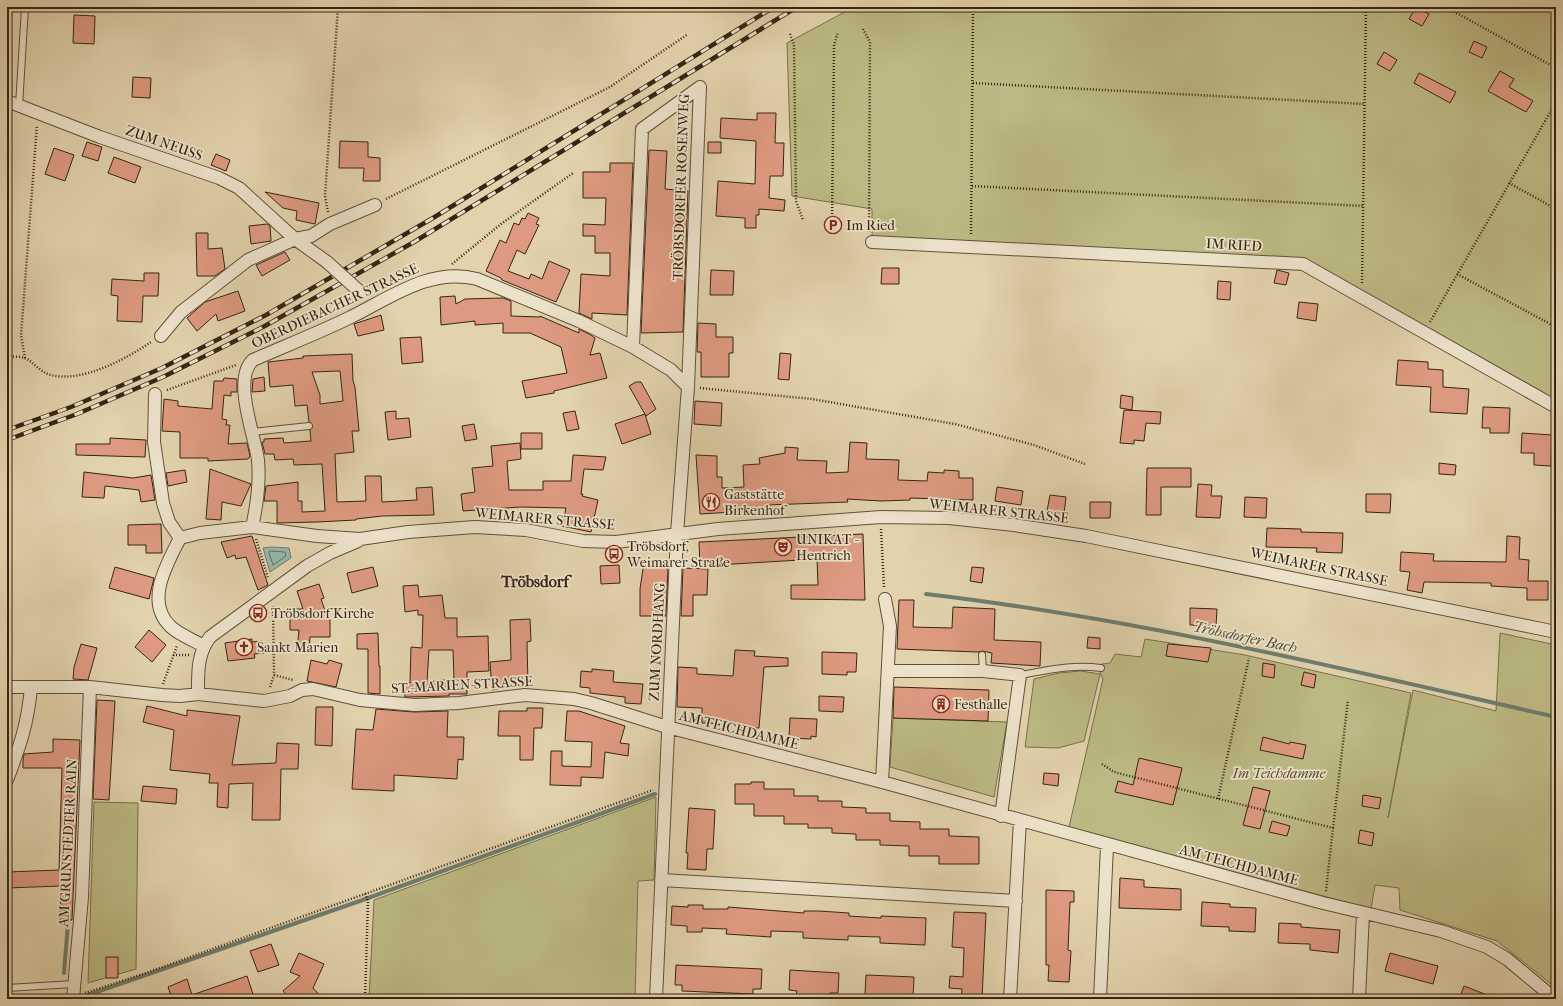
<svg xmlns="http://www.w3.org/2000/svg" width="1563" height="1006" font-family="'IM FELL French Canon',serif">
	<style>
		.green { fill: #bcba84; stroke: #78704c }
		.water { fill: #95b8ab; stroke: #6f7d6e }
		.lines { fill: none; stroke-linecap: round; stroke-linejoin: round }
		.shore { stroke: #656e5f; stroke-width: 1 }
		.stream { stroke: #6f7d6e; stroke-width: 4 }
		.building { fill: #de9a80; stroke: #352513; fill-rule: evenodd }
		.service-casing { stroke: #60503a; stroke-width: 8 }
		.minor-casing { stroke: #60503a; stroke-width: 14 }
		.path { stroke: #352513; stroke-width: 2.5; stroke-dasharray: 1 2; stroke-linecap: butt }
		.service { stroke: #ece2ca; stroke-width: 6 }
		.minor { stroke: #ece2ca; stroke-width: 12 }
		.rail-casing { stroke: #352513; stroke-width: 4.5 }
		.rail { stroke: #ece2ca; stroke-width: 3; stroke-dasharray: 9; stroke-linecap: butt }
		.minor-bridge-casing { stroke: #60503a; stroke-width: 14; stroke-linecap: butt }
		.minor-bridge { stroke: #ece2ca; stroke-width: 12 }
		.labels { text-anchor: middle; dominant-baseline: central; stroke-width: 3.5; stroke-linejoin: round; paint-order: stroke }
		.street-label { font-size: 14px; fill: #352513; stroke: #ece2ca }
		.poi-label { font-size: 14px; fill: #352513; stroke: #ece2ca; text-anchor: start }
		.park-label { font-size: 14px; font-style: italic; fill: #574a2f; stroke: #ece2ca }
		.water-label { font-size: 15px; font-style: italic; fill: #4d4a39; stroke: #ece2ca }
		.quarter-label { font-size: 16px; font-weight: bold; fill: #352513; stroke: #ece2ca }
	</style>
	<rect width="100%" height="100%" fill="#e2d3ad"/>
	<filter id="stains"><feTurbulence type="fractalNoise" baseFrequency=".005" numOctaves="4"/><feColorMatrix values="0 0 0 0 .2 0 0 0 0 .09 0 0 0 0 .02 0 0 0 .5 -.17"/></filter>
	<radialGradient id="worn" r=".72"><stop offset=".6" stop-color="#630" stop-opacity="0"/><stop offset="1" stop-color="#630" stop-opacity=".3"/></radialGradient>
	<path class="green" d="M854 7H1556V404L1304 261 872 240V209L792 196 787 43Z
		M1500 633 1556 645V988L1497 941 1400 910 1399 888 1375 885 1371 909 1069 827 1103 679 1100 673 1102 664 1110 663 1115 654 1141 657 1145 639 1245 655 1411 693 1388 818 1413 690 1496 711Z
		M1081 671 1100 674 1084 741 1058 748 1025 747 1034 679 1059 673Z
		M893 718 1007 722 994 797 890 767Z
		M656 797 654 880 638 881 635 999H369L374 900Z
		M94 802 138 803 136 969 88 983Z"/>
	<path class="water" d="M271 547 289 548 291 558 270 572 263 548Z"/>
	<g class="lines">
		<path class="shore" d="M270 551 285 552 286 556 273 565 269 553Z"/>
		<path class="stream" d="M926 594C1139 619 1348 670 1556 717
			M64 973 68 923
			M85 996 357 902 655 794"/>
	</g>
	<path class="building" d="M1416 7 1429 14 1422 26 1409 19Z
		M74 15 95 16 94 44 73 43Z
		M1474 41 1487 47 1482 58 1469 52Z
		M1384 52 1397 60 1390 71 1377 64Z
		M1500 71 1514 79 1509 87 1533 101 1526 112 1488 91Z
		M1419 73 1456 92 1450 103 1414 83Z
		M133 77 151 78 150 98 132 97Z
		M757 113H776L775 143H784L783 176H770L769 198 785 200 784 211 759 209V215H756V228H745V218L716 216 718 181 755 184 756 141 720 138 721 118 757 120Z
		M340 141 368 142V157L380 158V181H363L364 168H339Z
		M87 142 102 147 98 161 82 156Z
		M708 142H721V153H708Z
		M54 148 74 155 65 181 45 174Z
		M649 150 667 151 665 189 688 191 683 332 641 333Z
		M216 154 230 160 226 171 211 165Z
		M114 157 141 167 135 183 108 173Z
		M610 163H633L627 315 592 313V319L579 313 581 274 610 276V253H595V236H583V224L605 225 606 198H583V172H610Z
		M265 192 319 203 315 224 296 220 297 211 283 208Z
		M528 213 539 218 536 224 539 225 525 254 517 250 508 271 529 279 531 274 542 279 549 261 570 270 556 302 502 280 501 278 486 271 500 240 506 243 514 223 519 225 522 218 525 219Z
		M267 224 270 226 271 241 251 244 249 226Z
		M196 233H208V249L222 248 225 269 215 276H197Z
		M285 252 290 260 262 276 256 265Z
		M882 268H899V284H881Z
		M711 270 734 271 733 295H710Z
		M1277 270 1289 273 1286 285 1274 283Z
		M144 273H159L158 296H143L142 322 117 321 118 296 111 295 112 279 144 281Z
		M1218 281 1231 282 1230 300 1217 299Z
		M238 291 245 311 218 321 216 314 197 331 187 318 205 302Z
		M455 296 456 304 465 299 503 298 511 301V316L540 317V316L579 333V329L591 335 595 338 590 355 600 353 607 378 554 391V393L526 398 522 381 567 373 561 347 530 333H503V323L475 325V321L441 325 440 297Z
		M1299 302 1318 304 1316 321 1297 318Z
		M381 315 384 330 358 336 354 324Z
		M698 323 716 324V337H733V353H729V377H701V352H697Z
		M421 337 423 362 402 364 400 338Z
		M780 353 791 354 789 380 778 379Z
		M352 354 353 381 355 387 359 431H352L354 452 335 454 337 502 366 501 365 476H381L382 502 417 500 416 488 432 487 434 515 382 516 356 519V520L317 522 277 523V501H264L266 486 298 482V501H302V512L325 511 322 464 294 465 293 459 275 460 274 454H265L262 442H264V439L283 438 284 443 311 441 310 430 313 426 309 422 307 405 295 406 293 385 270 387 268 362 303 358V356ZM340 371 343 401 320 404V395L312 372Z
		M1398 360 1428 362V369L1443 370V387L1469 389 1467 414 1430 412 1431 387 1396 385Z
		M264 377 265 391 252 392 253 379Z
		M224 378 237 379V392H231V396L224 395 222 419 227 420 226 425H230L228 444 247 443 250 456 248 459 208 461V458H180V432L162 431 164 399 178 401V406L212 409 214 381H223Z
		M636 382H641L656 409 646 416 629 386Z
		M1121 395 1133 397 1132 410 1120 408Z
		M695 401 722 403 721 426 694 424Z
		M1483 407 1510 408 1509 433H1490V428H1482Z
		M1124 410 1161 412 1160 424 1146 423 1144 441 1134 440V444L1120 443Z
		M396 411V419L409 418 411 437 388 440 385 412Z
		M575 411 579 429 567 431 563 413Z
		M645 414 651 434 622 444 615 424Z
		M474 424 477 439 465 441 462 426Z
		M521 433H542V449H521Z
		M1522 433 1552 435 1551 466 1534 465V453H1521Z
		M110 438 146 440 145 457 76 455V444H110Z
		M850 442 867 443 866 459 899 460 898 480 927 481 928 472 944 473V470L959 471V478H973V500L910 498V500L881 501 847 499 848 502 767 505V510L700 514 696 455 717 456V477H722V488L744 487 743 465 760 464 759 458 785 453V447L798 448 797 460 827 461 826 473 848 472Z
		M520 443 521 459 507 461 509 490H543V481H571L573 455 606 457 603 470 584 469 581 494H583L582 496 598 500 591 532 562 526 566 508 521 507 463 511 461 494 475 492 472 468 493 466 491 446Z
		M1439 463 1456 465 1455 475 1439 474Z
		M1147 468H1191V487H1161V515H1146Z
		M210 469 251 484 241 506 222 502 221 520 206 519Z
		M185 470 187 482 168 486 166 473Z
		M84 472 133 478 151 475 155 500 141 502 139 490 105 486 104 498 82 497Z
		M1198 484 1212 485 1211 496H1222L1220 518 1196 517Z
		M997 487 1023 491 1021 505 995 501Z
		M1366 494H1391L1390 513 1366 512Z
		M1050 495 1066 497 1064 514 1047 511Z
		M1245 497 1267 498 1266 518 1244 517Z
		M1090 502H1111L1110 518H1090Z
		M161 524 162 553H146V545H128V525Z
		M1267 528 1301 529V532L1343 533 1342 553 1316 552 1317 548 1266 547Z
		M863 534 865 600 791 599V585H818L817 559 700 566 699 542Z
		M252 536 268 585 258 590 246 557 236 559 235 555 227 558 221 542Z
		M1507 536 1520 537 1519 559 1529 560 1528 581H1548V600H1527V588L1491 586V583L1424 582 1422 593 1407 590 1410 572 1400 571 1401 552 1434 554 1433 561 1506 562Z
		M644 562 667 564 666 568H668L666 616H640V589Z
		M619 565 620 583 601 584 600 566Z
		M115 567 154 578 149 599 109 588Z
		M373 567 378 586 352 593 347 573Z
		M972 567 984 568 982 583 970 581Z
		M683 568 708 569 707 595H693V616H681Z
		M319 584 324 598 321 599 328 619H330V637H310L309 652 297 651 299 630H290V609H303L297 591Z
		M418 585 419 597 442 595 445 618H457V637L488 636 489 671 467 672V694H449V696L405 697 404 683H410L411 647 422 648 423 615H418V610L405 612 403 586ZM429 650H453L454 679 427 682Z
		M899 600H914L913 627 952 628 953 607 995 609 994 640 1041 642 1040 666 991 663 992 653 982 651 978 652 897 649Z
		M1190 608 1217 609 1216 626 1190 625Z
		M530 619 531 641 527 642 528 685H513L492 690 490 662 511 660 510 620Z
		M149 630 166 645 152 662 135 647Z
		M378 633 379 666H380V694L368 693V649H357V634Z
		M1088 637 1100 638V649L1087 648Z
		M252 639V642L262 641 264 653 254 654 255 658 228 661 225 643Z
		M81 644 97 648 88 680 73 679 74 667Z
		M1168 644 1211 648 1208 662 1166 656Z
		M735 650 755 651 754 656 788 658V666L764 667 759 728H740V724L702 723V708L677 707 678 667 697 668V674L733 676Z
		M822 652 857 653 856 672H847V675L822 674Z
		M311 660 327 664 329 660 342 664 336 687 307 681Z
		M1263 663 1275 665 1274 678 1262 676Z
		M592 669 614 671 613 682 643 684 641 704 625 703V697L590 693V688L580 687 581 671 592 672Z
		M1304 672 1316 675 1314 688 1301 685Z
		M894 687 989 690 988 721 893 718Z
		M819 696 844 697 843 712 819 711Z
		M97 700 115 701 109 800 93 799Z
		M147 706 187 716V710L240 716 232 765 276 763 277 743 299 744 298 769H281L280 820H252L253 783 229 784 228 808 217 807 218 783H209L210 774 170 770 174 730 143 722Z
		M316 707H333L332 746 315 745Z
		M527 708H543L542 728H534L533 760H520V736H498L499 711H527Z
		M376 709 414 712 448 711 447 737H464L463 760 458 759 457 779 394 775V791L352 789 356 729 373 730Z
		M567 711H579L625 726 620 743 629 744 628 756 605 752 603 778 581 777V786L550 785 551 751H562V766L591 767 592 742 565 741Z
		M790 718 817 719 816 737 811 736V739L789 738Z
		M1263 737 1289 744 1290 742 1306 745 1303 759 1260 750Z
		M53 739 80 740 72 920H60L61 886 7 888V872L59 870 62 768H23V760L24 754 53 752Z
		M1139 758 1182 768 1173 805 1115 792 1118 781 1133 785Z
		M1044 773 1059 774 1058 786 1043 784Z
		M751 782H764V789H794V796H818V801H842V807L866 808V813H890V821L920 822V829H949V836L979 837V864H939V856H909V846L880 845V840H856V834L832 833V828H808V824H784V816H754V804H735V784H751Z
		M143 786 177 789 176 804 141 801Z
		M1253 787 1270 791 1260 829 1243 825Z
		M1363 795 1381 798 1379 809 1362 806Z
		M689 808 715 810 713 849H707L706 870 687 869 688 853H686Z
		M1272 821 1290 826 1287 836 1269 832Z
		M1360 830 1374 833 1372 846 1358 843Z
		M1120 878 1144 880V887L1181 889V910L1119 908Z
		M1046 890 1074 891V902H1070L1068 950 1071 951 1069 982 1048 981 1049 965H1046Z
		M1202 902 1230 904V907L1256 908 1255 932 1229 931V927L1201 926Z
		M688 905H703V909H728V907L804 913V911H819L849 913V916L881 918V916L926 918 925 945 880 943V937L848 936V940L803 938V932L771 931V937L726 934 727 929 702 928V932H687V926L671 925 672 906 688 907Z
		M954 912 986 913 982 999H961L962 989 949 988 950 976 963 977 964 948 952 947Z
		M1279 923 1301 924V927L1340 930 1338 953 1310 950V944L1278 943Z
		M271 944 279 965 258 972 250 951Z
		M299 953 324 964 313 988 323 999H290L283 991 300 976 290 972Z
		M1390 953 1438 966 1433 984 1385 971Z
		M106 957H118V978H106Z
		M676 965 762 969 761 989H753V994L682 991V985H675Z
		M790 970 839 973 838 993H830V998L796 996 797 991 789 990Z
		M866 975 914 977 913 998 872 999V995H865Z
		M247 976 254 997 247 999H172L168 987 187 979 192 995Z
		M1464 986 1495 998 1494 999H1459Z"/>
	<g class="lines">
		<defs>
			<path id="service" d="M19 106 25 7
				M252 432 309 426
				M982 655 983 671
				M1020 675C1049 670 1072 664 1101 668
				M7 988 74 984"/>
			<path id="minor" d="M7 101 100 137 219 178 239 188 295 239 327 262
				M872 242 1303 264 1556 407
				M161 336 181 312 248 260 295 239 311 236 330 224 375 205
				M633 347 642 129 700 87
				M688 387 700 87
				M155 394 154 442 163 503 169 522 180 538
				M252 527C257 505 260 483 258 460 255 436 232 379 253 360 285 346 318 333 349 318 390 298 430 267 477 279L579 321 633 347 671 370 688 387 677 534 656 999
				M180 538 200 533 252 527 317 536 360 539 408 532 475 527 526 530 583 541 616 542 718 529 881 517 949 518 1014 525 1086 536 1556 632
				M180 538C167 564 144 602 171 627 180 635 193 640 204 646
				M888 671H983L1020 675 1001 816
				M7 687H90L162 695 180 696 198 694 264 701 290 696 302 690 313 689 360 700 415 705 459 703 525 695 574 699 591 703 667 727 882 782 1323 903 1441 931 1487 947 1507 959 1555 999
				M198 694C198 673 197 654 210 637L307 566 330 553 358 541
				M7 780C20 746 28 723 31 687
				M882 782 890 626 885 599
				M661 880 1016 901
				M73 999 82 897 90 687
				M1010 999 1020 820
				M1100 999 1107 846
				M1359 999 1363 913"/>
		</defs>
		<use href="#service" class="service-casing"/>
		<use href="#minor" class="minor-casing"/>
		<path class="path" d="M1446 7 1556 68
			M863 29 870 42 869 232
			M790 34 794 45 796 201 803 220
			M973 83 1365 104
			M1509 183 1556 209
			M972 186 1364 206
			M386 199 610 87 688 34
			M328 212 325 196 338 7
			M832 223 834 45 838 32
			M971 234 973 7
			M452 264 501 224 573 173
			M1457 274 1556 327
			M1362 283 1366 7
			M1430 322 1556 102
			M7 356C12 357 20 356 25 358 34 362 39 372 51 375 82 383 126 359 151 342
			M25 358 21 335 37 125
			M700 388 812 399 955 424 1034 445 1085 464
			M167 390 236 365
			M881 529 884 588
			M256 539 268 578
			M173 655H189
			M274 675 293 680
			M163 684 177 646
			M270 687 274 675 273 606
			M1102 764 1114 772 1333 828 1326 891
			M1218 799 1249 658
			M1333 828 1348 700
			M85 993 143 974 653 790
			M365 999 368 901 365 893"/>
		<use href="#service" class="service"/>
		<use href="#minor" class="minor"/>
		<defs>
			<path id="rail" d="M7 430 71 407 162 368 266 315 433 218 774 7
				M7 440 77 414 163 377 263 327 414 242 797 7"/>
		</defs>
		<use href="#rail" class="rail-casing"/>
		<use href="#rail" class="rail"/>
		<defs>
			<path id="minor-bridge" d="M327 262 359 291"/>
		</defs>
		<use href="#minor-bridge" class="minor-bridge-casing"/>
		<use href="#minor-bridge" class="minor-bridge"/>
	</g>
	<defs>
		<symbol id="parking-ring" viewBox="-11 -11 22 22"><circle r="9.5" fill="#ece2ca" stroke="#8f2418" stroke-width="1.5"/><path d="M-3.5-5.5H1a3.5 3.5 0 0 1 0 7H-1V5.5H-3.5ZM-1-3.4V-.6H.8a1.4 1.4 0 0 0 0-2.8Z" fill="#8f2418"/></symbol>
		<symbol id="restaurant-ring" viewBox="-11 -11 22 22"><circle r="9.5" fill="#ece2ca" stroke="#8f2418" stroke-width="1.5"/><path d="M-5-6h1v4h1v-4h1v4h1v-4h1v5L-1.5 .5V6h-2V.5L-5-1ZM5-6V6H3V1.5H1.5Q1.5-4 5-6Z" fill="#8f2418"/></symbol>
		<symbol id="theatre-ring" viewBox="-11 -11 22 22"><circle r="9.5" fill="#ece2ca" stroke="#8f2418" stroke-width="1.5"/><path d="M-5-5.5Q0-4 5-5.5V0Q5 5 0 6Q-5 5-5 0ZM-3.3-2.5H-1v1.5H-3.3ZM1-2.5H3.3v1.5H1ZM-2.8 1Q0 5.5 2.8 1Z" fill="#8f2418"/></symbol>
		<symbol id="bus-ring" viewBox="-11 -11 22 22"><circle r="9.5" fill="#ece2ca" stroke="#8f2418" stroke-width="1.5"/><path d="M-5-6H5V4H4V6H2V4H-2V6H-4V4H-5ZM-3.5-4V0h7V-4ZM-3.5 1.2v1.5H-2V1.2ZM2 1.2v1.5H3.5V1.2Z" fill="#8f2418"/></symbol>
		<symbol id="church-ring" viewBox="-11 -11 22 22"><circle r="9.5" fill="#ece2ca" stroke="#8f2418" stroke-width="1.5"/><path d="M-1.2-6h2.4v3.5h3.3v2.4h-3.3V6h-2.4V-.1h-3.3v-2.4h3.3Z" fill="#8f2418"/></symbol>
		<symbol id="building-ring" viewBox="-11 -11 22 22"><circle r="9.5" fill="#ece2ca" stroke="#8f2418" stroke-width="1.5"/><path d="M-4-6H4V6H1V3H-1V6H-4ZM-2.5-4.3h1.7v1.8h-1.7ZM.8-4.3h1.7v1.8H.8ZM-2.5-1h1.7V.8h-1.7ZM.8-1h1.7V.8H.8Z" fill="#8f2418"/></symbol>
	</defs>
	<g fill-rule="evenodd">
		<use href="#parking-ring" x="823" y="215" width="20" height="20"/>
		<use href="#restaurant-ring" x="701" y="492" width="20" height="20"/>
		<use href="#theatre-ring" x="773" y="537" width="20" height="20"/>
		<use href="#bus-ring" x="604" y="544" width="20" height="20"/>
		<use href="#bus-ring" x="248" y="603" width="20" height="20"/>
		<use href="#church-ring" x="234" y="637" width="20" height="20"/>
		<use href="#building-ring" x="931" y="694" width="20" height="20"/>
	</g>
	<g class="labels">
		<g class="street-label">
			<text transform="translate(164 143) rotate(19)">ZUM NEUSS</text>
			<text transform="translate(681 187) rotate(-88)">TRÖBSDORFER ROSENWEG</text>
			<text transform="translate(1234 245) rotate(3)">IM RIED</text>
			<text transform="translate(335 306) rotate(-25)">OBERDIEBACHER STRASSE</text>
			<text transform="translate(999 511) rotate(6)">WEIMARER STRASSE</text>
			<text transform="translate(545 519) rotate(5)">WEIMARER STRASSE</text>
			<text transform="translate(1319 567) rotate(12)">WEIMARER STRASSE</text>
			<text transform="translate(657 642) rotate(-87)">ZUM NORDHANG</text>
			<text transform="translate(462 685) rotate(-3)">ST.-MARIEN-STRASSE</text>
			<text transform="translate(739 730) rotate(14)">AM TEICHDAMME</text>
			<text transform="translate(68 843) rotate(-87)">AM GRUNSTEDTER RAIN</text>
			<text transform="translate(1239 865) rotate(15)">AM TEICHDAMME</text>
		</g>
		<g class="poi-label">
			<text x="846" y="225">Im Ried</text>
			<text x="724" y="494">Gaststätte<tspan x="724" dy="16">Birkenhof</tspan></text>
			<text x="796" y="539">UNIKAT -<tspan x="796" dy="16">Hentrich</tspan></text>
			<text x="627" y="546">Tröbsdorf,<tspan x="627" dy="16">Weimarer Straße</tspan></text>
			<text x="271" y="613">Tröbsdorf Kirche</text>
			<text x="257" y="647">Sankt Marien</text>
			<text x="954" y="704">Festhalle</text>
		</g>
		<g class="park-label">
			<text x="1279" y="773">Im Teichdamme</text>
		</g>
		<g class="water-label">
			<text transform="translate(1245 637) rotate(12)">Tröbsdorfer Bach</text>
		</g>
		<g class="quarter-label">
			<text x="535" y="581">Tröbsdorf</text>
		</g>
	</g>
	<rect width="1563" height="1006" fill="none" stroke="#e2d3ad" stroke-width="24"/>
	<rect x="8" y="8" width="1547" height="990" fill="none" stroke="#352513" stroke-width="2"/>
	<rect x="12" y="12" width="1539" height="982" fill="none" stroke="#352513"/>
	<rect width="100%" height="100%" filter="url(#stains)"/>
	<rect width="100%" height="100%" fill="url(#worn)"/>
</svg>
